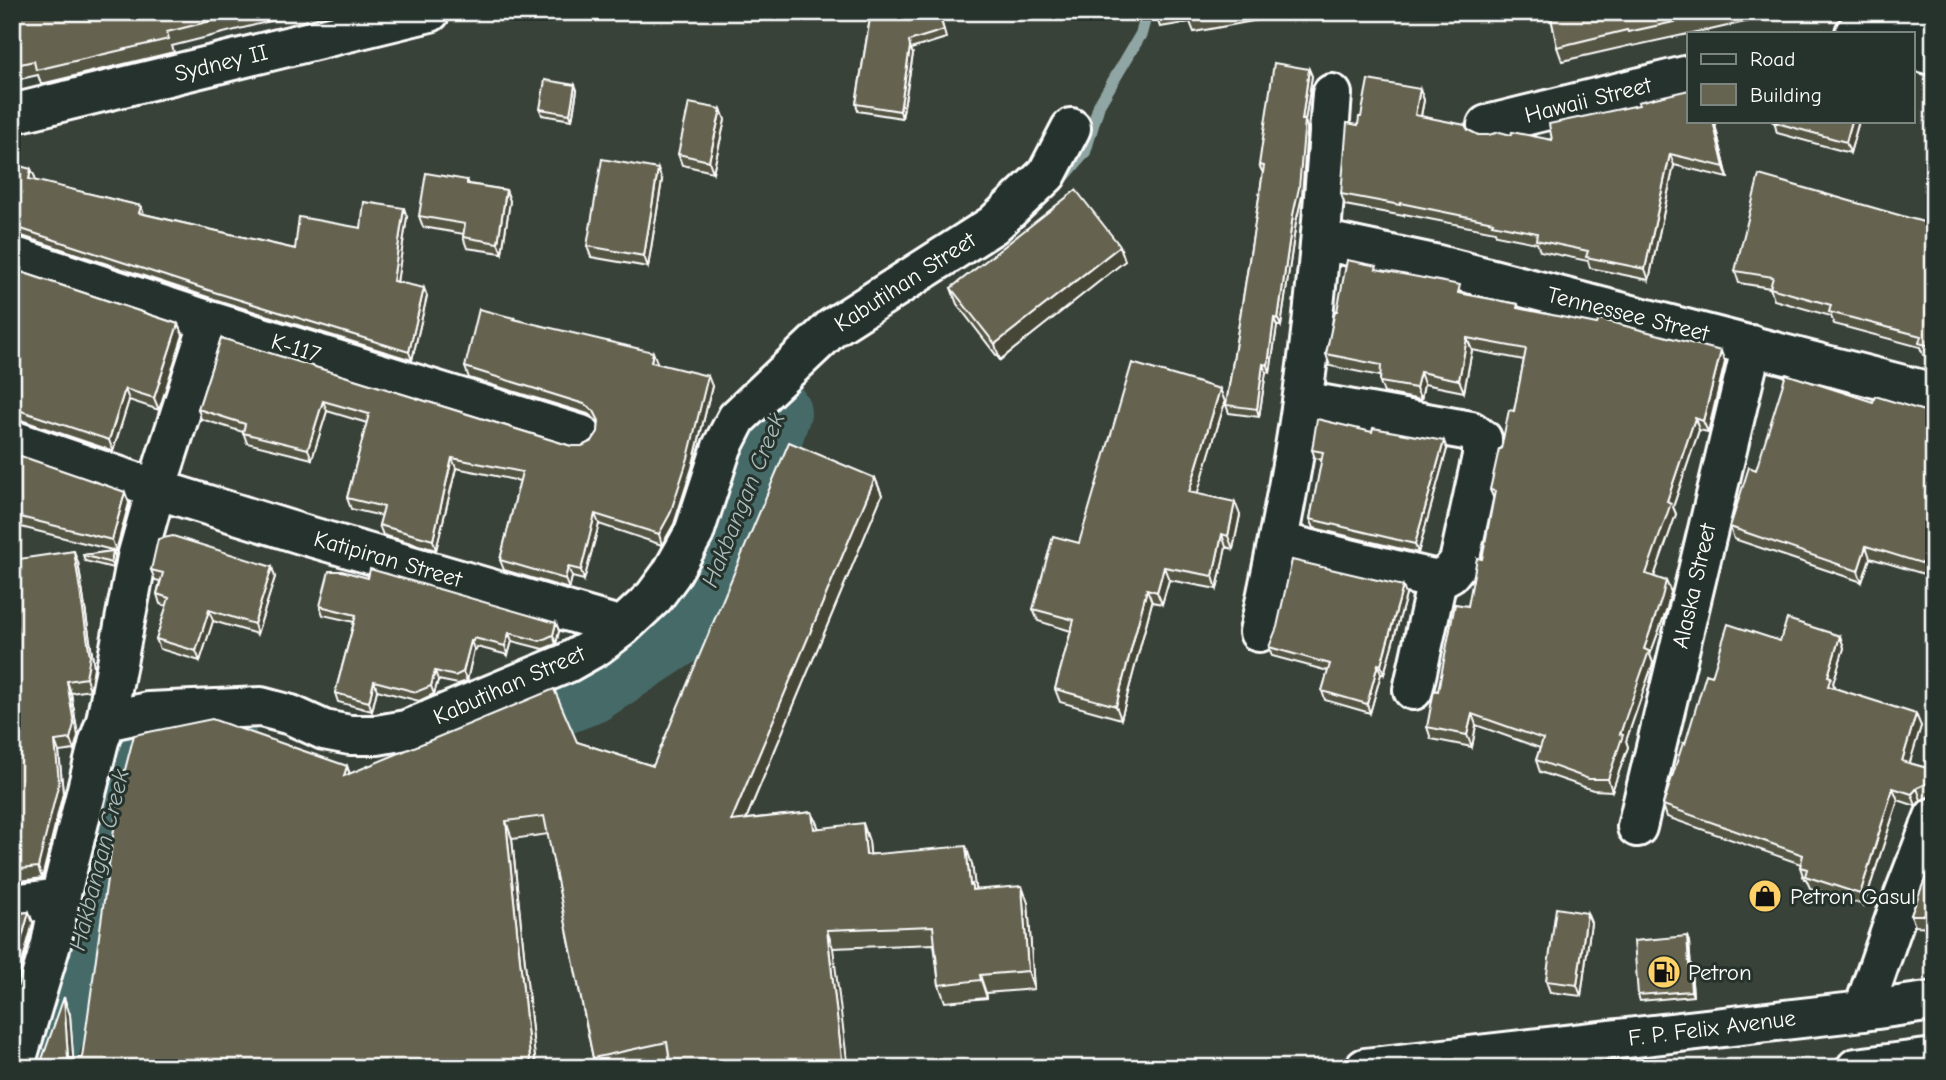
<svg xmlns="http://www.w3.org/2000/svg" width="1946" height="1080" font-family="'Comic Neue',sans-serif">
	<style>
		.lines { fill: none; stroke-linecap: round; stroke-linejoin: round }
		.stream { stroke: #8fa6a4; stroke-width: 12 }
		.river { stroke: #446a68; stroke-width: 68 }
		.minor-casing { stroke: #fff; stroke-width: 44 }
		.major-casing { stroke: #fff; stroke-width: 44 }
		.minor { stroke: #26332d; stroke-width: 38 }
		.major { stroke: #26332d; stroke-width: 38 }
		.wall { fill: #575645; stroke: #fff; stroke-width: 2 }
		.shaded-wall { fill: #474638; stroke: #fff; stroke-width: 2 }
		.building { fill: #656450; stroke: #fff; stroke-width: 2 }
		.labels { text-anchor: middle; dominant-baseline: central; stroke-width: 6; stroke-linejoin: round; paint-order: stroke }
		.street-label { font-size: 23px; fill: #fff; stroke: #26332d }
		.poi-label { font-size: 23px; fill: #fff; stroke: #26332d; text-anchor: start }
		.water-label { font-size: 24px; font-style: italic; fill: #abbcbb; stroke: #26332d }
	</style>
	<rect width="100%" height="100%" fill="#394238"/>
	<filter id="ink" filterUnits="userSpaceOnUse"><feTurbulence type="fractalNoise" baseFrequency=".0143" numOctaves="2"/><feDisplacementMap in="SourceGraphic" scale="14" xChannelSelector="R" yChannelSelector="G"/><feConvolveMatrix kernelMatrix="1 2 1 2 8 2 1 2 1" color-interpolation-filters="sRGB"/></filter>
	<g filter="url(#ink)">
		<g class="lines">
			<path class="stream" d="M1063 178 1085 152 1099 105 1141 34 1147 12
				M777 412 794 386"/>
			<path class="river" d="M471 736 590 690 691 624 742 516 777 412
				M39 1068 79 946 127 748 222 731"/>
			<defs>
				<path id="minor" d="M1855 33 1934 14
					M1913 49 1934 56
					M12 114 430 12
					M1487 125 1689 75
					M1321 240 1434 264 1934 393
					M12 256 210 321 581 435
					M1302 401 1471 431 1482 439V456L1459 562 1450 573 1437 580 1413 690
					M12 440 156 489 301 534 622 627
					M1278 542 1437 580
					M1259 632C1275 556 1291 479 1302 402 1317 300 1324 197 1332 94
					M106 721 148 712 261 707 291 715 324 730 350 735H377L406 730 567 663 597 646 622 627 654 597 671 574 694 533 722 447 737 418 832 328 993 225 1047 174 1071 128
					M1637 827 1752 345
					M12 904 60 898
					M1863 1011 1897 913 1934 817
					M14 1068 51 944 60 898 99 741 106 721 137 557 156 489 210 321"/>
				<path id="major" d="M1365 1068 1863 1011 1934 1001
					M1856 1068 1934 1058"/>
			</defs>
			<use href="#minor" class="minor-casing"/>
			<use href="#major" class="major-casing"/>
			<use href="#minor" class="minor"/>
			<use href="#major" class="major"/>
		</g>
		<path class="wall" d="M12 12H306L172 46 174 52 41 84 38 75 12 81Z
			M308 12H326L310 16Z
			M871 12H939L946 38 911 49 913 54 902 118 858 111 856 104Z
			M1155 12H1301L1194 32 1190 22 1160 27Z
			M1550 12H1794L1771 18V16L1706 31V30L1633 46 1632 45 1562 61 1557 47Z
			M1312 76 1305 121 1307 128 1302 196 1296 222 1281 326H1277L1270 373 1266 372 1259 417 1229 413 1226 405 1263 173 1259 165Z
			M575 85 577 90 572 120 542 115 540 109Z
			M1420 89 1424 100 1421 116 1468 130 1478 135H1511L1552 140 1689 121H1714L1728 178 1674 165 1649 280 1590 268 1588 261 1540 251 1537 243 1496 235 1495 232 1404 214V216L1345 205 1341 194 1358 125 1361 117Z
			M721 109 725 120 713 172 682 165 678 154Z
			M1774 121H1859L1850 153 1777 133Z
			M12 164 35 177 34 181 141 206 144 214 295 249 361 228 407 217 397 282 427 296 412 360 217 300 19 235H12Z
			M467 180 469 184 506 190 510 201 502 253 467 248 463 237 464 234 423 227 419 216Z
			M662 180 648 267 591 257 587 246Z
			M1934 225V358L1923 355 1920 347 1834 324 1831 316 1774 300 1770 288 1739 283 1735 271Z
			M1120 246 1125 261 1000 360 957 304 951 288Z
			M12 269 178 324 183 335 159 410 129 400 113 451 18 419H12Z
			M1378 270 1463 294 1518 304 1519 308 1725 362 1708 432 1699 430 1673 507 1676 514 1654 576 1671 592 1667 608 1650 655 1653 663 1626 741 1628 747 1612 791 1593 790 1540 772 1536 760 1540 748 1476 725 1472 747 1431 739 1427 727 1468 606 1482 559 1494 499 1490 490 1501 449 1514 411 1524 360 1472 350 1464 392 1424 384 1421 400 1384 393 1380 382V376L1330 366 1326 354 1337 311Z
			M514 318 515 320 657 362V363L712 386 692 468 674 524 662 545 599 524 584 580 572 577 569 589 504 570 500 560 520 481 456 468 436 550 383 535 379 525 382 516 351 509 347 498 367 423 327 411 312 459 247 443 243 432 201 419 198 409 221 338 571 446H582L592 441 598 432 599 423 597 421 588 414 469 378 465 367Z
			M1220 389 1225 402 1197 494 1240 515 1233 549 1226 547 1217 589 1169 580 1162 604 1152 602 1121 719 1060 702 1055 689 1071 631 1038 621 1033 609 1079 543Z
			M1873 402 1934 414V577L1870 558 1862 582 1734 539 1730 527 1756 470Z
			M1372 432 1447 449 1418 553 1314 528 1310 519 1322 460 1315 458 1312 450Z
			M12 453 129 503 116 551 13 525Z
			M875 478 882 495 746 819 812 812 818 828 869 841 870 854 972 864 975 889 1028 903 1034 989 986 993 987 998 945 1002 939 985 934 944 833 948 669 1060 635 1068H596L593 1058 548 834 512 839 536 1068H39L70 1015 73 1058H82L347 766 350 774 577 742 653 766Z
			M113 551 115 556 113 568 85 561 83 555Z
			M12 560 78 562 94 667 90 690 71 693 78 736 74 750 59 752 63 793 42 878 12 882Z
			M151 570 275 577 257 634 213 621 200 661 160 649 156 639 167 606 160 604 157 594 160 581 155 580Z
			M1406 595 1384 674H1381L1370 713 1325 700 1322 691 1328 671 1272 656 1269 647Z
			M320 606 556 623 559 631 556 644 543 649 512 641 508 655 477 647 476 650 474 649 467 681 458 684 438 680 434 694 419 701 377 690 372 711 338 702 335 693 354 622 323 615Z
			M1840 636 1844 648 1833 683 1835 688 1921 726 1909 763 1934 770V796H1930L1921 800 1916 806 1898 800 1864 905 1810 888 1806 879H1804L1800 867 1801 864 1667 817 1663 805 1685 744 1712 676 1780 641Z
			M1934 856V927L1915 926 1911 915Z
			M29 912 33 923 18 977 12 978V914Z
			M1587 913 1591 923 1581 996 1550 992 1546 981Z
			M1689 942 1693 996 1640 1001 1638 995Z"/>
		<path class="shaded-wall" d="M910 47 913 54 902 118 900 111Z
			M1309 69 1312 76 1305 121 1307 128 1302 196 1296 222 1281 326 1278 319 1293 215 1302 120Z
			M575 85 577 90 572 120 570 114Z
			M1420 89 1424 100 1419 126 1415 115Z
			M721 109 725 120 713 172 709 161Z
			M1713 121H1714L1728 178 1724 167Z
			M1852 121H1859L1850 153 1846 142Z
			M1670 154 1674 165 1649 280 1645 269Z
			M31 169 35 177 32 188 29 179Z
			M658 169 662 180 648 267 644 256Z
			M506 190 510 201 502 253 498 243Z
			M404 208 407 217 396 289 393 281Z
			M1120 246 1125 261 1000 360 995 344Z
			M424 288 427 296 412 360 409 352Z
			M1274 318 1277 326 1270 373 1268 365Z
			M178 324 183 335 159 410 154 398Z
			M1467 338 1472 350 1464 392 1459 380Z
			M1721 351 1725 362 1708 432 1703 421Z
			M653 352 657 362 655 372 651 362Z
			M1263 364 1266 372 1259 417 1257 409Z
			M1420 372 1424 384 1421 400 1416 388Z
			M708 376 712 386 692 468 674 524 662 545 659 534Z
			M125 389 129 400 113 451 109 440Z
			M1220 389 1225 402 1194 505 1189 492Z
			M323 401 327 411 312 459 308 449Z
			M1695 418 1699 430 1673 507 1676 514 1651 585 1646 574 1667 501Z
			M1444 441 1447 449 1418 553 1415 544Z
			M452 458 456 468 436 550 433 540Z
			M875 478 882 495 738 838 731 821Z
			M125 492 129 503 116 551 112 540Z
			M1235 502 1240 515 1233 549 1228 536Z
			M595 514 599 524 584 580 581 570Z
			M1222 534 1226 547 1217 589 1213 576Z
			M1866 546 1870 558 1862 582 1858 571Z
			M74 551 78 562 94 667 90 690 86 678Z
			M113 551 115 556 113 568 111 563Z
			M272 567 275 577 257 634 254 624Z
			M568 567 572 577 569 589 565 579Z
			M1164 567 1169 580 1162 604 1157 592Z
			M1666 581 1671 592 1667 608 1650 655 1653 663 1626 741 1628 747 1612 791 1608 779 1644 649Z
			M1403 586 1406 595 1384 674 1381 665Z
			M1147 589 1152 602 1121 719 1116 706Z
			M209 610 213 621 200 661 196 651Z
			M556 623 559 631 556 644 553 635Z
			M509 633 512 641 508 655 505 646Z
			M1840 636 1844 648 1833 683 1835 689 1828 686V676Z
			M471 641 474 649 467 681 463 672Z
			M1378 664 1381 674 1370 713 1367 704Z
			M435 671 438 680 434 694 431 686Z
			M67 681 71 693 78 736 74 750 70 739Z
			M374 681 377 690 372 711 369 702Z
			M1472 714 1476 725 1472 747 1467 735Z
			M1916 714 1921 726 1907 772 1902 761Z
			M55 741 59 752 63 793 42 878 38 867Z
			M347 766 353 784 344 776Z
			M1893 788 1898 800 1864 905 1860 894Z
			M1917 788 1921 800 1916 806 1912 794Z
			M812 812 819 829H814Z
			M506 821 512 839 536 1068H531Z
			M863 823 869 841 872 872 866 855Z
			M966 846 972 864 976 895 970 885Z
			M1022 886 1028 903 1034 989 1028 971Z
			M29 912 33 923 18 977 14 966Z
			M1587 913 1591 923 1581 996 1577 985Z
			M827 930 833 948 848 1068H843Z
			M1687 936 1689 942 1693 996 1691 991Z
			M980 975 986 993 987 998 981 980Z
			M64 997 70 1015 74 1068 68 1058Z"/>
		<path class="building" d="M12 12H247L167 32 169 39 36 70 34 61 12 66Z
			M871 12H938L944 30 909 41 910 47 900 111 856 104Z
			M1155 12H1173L1156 15Z
			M1188 12H1235L1190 21Z
			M1550 12H1722L1701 17V16L1628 32 1627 30 1557 47Z
			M1274 63 1309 69 1302 120H1305L1299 188 1293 215 1278 319 1274 318 1268 365 1263 364 1257 409 1226 405 1264 166 1259 165Z
			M545 80 575 85 570 114 540 109Z
			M1368 80 1420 89 1415 115 1465 125 1468 130 1478 135H1488L1500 132 1511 135 1512 132 1552 140 1549 124 1639 105 1638 102 1689 90V121H1713L1724 167 1670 154 1645 269 1586 257 1588 251 1536 240 1537 233 1492 224 1493 222 1400 203V205L1341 194 1347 123 1358 125 1359 117H1361Z
			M689 103 721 109 709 161 678 154Z
			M1774 121H1852L1846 142 1773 122Z
			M602 159 658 169 644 256 587 246Z
			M12 164 31 169 29 179 141 206 139 213 295 249 299 217 361 228 364 202 404 208 393 281 424 288 409 352 214 292 12 226Z
			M426 173 467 180V184L506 190 498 243 463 237 465 224 419 216Z
			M1759 175 1934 225V347L1919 343 1921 336 1829 312 1831 305 1770 288 1773 277 1735 271Z
			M1076 190 1120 246 995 344 951 288Z
			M1347 260 1377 266 1376 269 1460 285 1458 293 1518 304 1517 308 1597 324 1599 319 1721 351 1703 421 1695 418 1667 501 1671 503 1646 574 1666 581 1662 597 1644 649 1649 651 1620 734 1623 735 1608 779H1589L1536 760 1543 739 1472 714 1467 735 1427 727 1434 690 1438 691 1455 604 1468 606 1477 558 1482 559 1495 491 1490 490 1499 449H1501L1509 410 1514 411 1526 349 1467 338 1459 380 1420 372 1416 388 1380 382 1381 365 1326 354 1335 311H1337Z
			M12 269 178 324 154 398 125 389 109 440 12 408Z
			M479 309 514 318 513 319 653 352 651 362 708 376 688 458 670 514 659 534 595 514 581 570 568 567 565 579 500 560 522 472 452 458 433 540 379 525 384 507 347 498 369 414 323 401 308 449 243 433 245 424 198 409 221 338 571 446H582L592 441 598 432 599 421 594 411 584 404 465 367Z
			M1132 363 1220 389 1189 492 1235 502 1228 536 1222 534 1213 576 1164 567 1157 592 1147 589 1116 706 1055 689 1074 620 1033 609 1053 536 1079 543Z
			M1786 374 1873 402 1875 396 1934 414V567L1866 546 1858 571 1730 527 1749 467 1756 470Z
			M1317 419 1372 432 1373 428 1444 441 1415 544 1310 519 1323 452 1312 450Z
			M789 442 875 478 731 821 812 812 814 829 863 823 866 855 966 846 970 885 972 884V890L1022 886 1028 971 980 975 981 980 939 985 933 926 827 930 843 1068H671L667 1042 593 1058 544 816 506 821 531 1068H39L64 997 68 1058H82L119 793 134 735 212 719 347 766 344 776 554 689 577 742 653 766Z
			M12 453 125 492 112 540 12 515Z
			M173 536 272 567 254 624 209 610 196 651 156 639 169 598 157 594 163 573 151 570 158 539Z
			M74 551 90 656 86 678 67 681 74 724 70 739 55 741 59 782 38 867 12 870V560Z
			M113 551 111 563 83 555Z
			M1292 560 1403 586 1381 665 1378 664 1367 704 1322 691 1330 664 1269 647 1277 627Z
			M370 569 556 623 553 635 540 641 509 633 505 646 474 638 473 641H471L463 672 455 676 435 671 431 686 416 692 374 681 369 702 335 693 356 615 320 606 329 571H342L368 578Z
			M1787 619 1840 636 1828 676 1831 677 1828 686 1916 714 1902 761 1934 770V784H1926L1917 788 1912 794 1893 788 1860 894 1805 876 1807 869 1800 867 1803 855 1663 805 1683 743 1685 744 1706 674 1712 676 1728 624 1780 641Z
			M1934 856V915H1911Z
			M1556 908 1587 913 1577 985 1546 981Z
			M29 912 14 966H12V914Z
			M1687 936 1691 991 1638 995 1634 941Z"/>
	</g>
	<defs>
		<symbol id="shop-disc" viewBox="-11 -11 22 22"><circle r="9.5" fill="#ffd166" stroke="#26332d"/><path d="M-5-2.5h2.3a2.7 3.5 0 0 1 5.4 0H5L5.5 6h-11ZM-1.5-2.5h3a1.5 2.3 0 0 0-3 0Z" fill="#111"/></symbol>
		<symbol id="fuel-disc" viewBox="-11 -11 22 22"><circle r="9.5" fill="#ffd166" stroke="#26332d"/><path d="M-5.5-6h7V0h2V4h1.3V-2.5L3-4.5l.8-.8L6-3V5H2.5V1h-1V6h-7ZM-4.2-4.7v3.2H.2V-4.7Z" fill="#111"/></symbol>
	</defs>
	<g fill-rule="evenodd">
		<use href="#shop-disc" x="1746" y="877" width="38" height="38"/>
		<use href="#fuel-disc" x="1645" y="953" width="38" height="38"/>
	</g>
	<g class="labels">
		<g class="street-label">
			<text transform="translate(221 63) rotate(-14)">Sydney II</text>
			<text transform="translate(1588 100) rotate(-14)">Hawaii Street</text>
			<text transform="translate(905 282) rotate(-33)">Kabutihan Street</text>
			<text transform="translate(1628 314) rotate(14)">Tennessee Street</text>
			<text transform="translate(296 348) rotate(17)">K-117</text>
			<text transform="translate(388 559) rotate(16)">Katipiran Street</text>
			<text transform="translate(1694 586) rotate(-77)">Alaska Street</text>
			<text transform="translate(509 685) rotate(-24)">Kabutihan Street</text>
			<text transform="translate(1712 1028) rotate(-7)">F. P. Felix Avenue</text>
		</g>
		<g class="poi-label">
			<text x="1790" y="896">Petron Gasul</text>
			<text x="1688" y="972">Petron</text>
		</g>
		<g class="water-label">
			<text transform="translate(743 500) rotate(-68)">Hakbangan Creek</text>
			<text transform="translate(99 860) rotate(-76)">Hakbangan Creek</text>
		</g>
	</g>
	<rect width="1946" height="1080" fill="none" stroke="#26332d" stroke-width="42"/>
	<rect x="21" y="21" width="1904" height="1038" fill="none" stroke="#fff" stroke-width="2.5" filter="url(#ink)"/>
	<rect x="1687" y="32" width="228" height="91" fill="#26332d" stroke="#7d8581" stroke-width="2"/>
	<rect x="1701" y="54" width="35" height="10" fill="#26332d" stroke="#7d8581" stroke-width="2"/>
	<text x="1750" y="66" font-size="21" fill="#ffffff">Road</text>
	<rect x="1701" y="84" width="35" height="21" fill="#656450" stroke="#7d8581" stroke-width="2"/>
	<text x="1750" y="102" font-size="21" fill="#ffffff">Building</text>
</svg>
